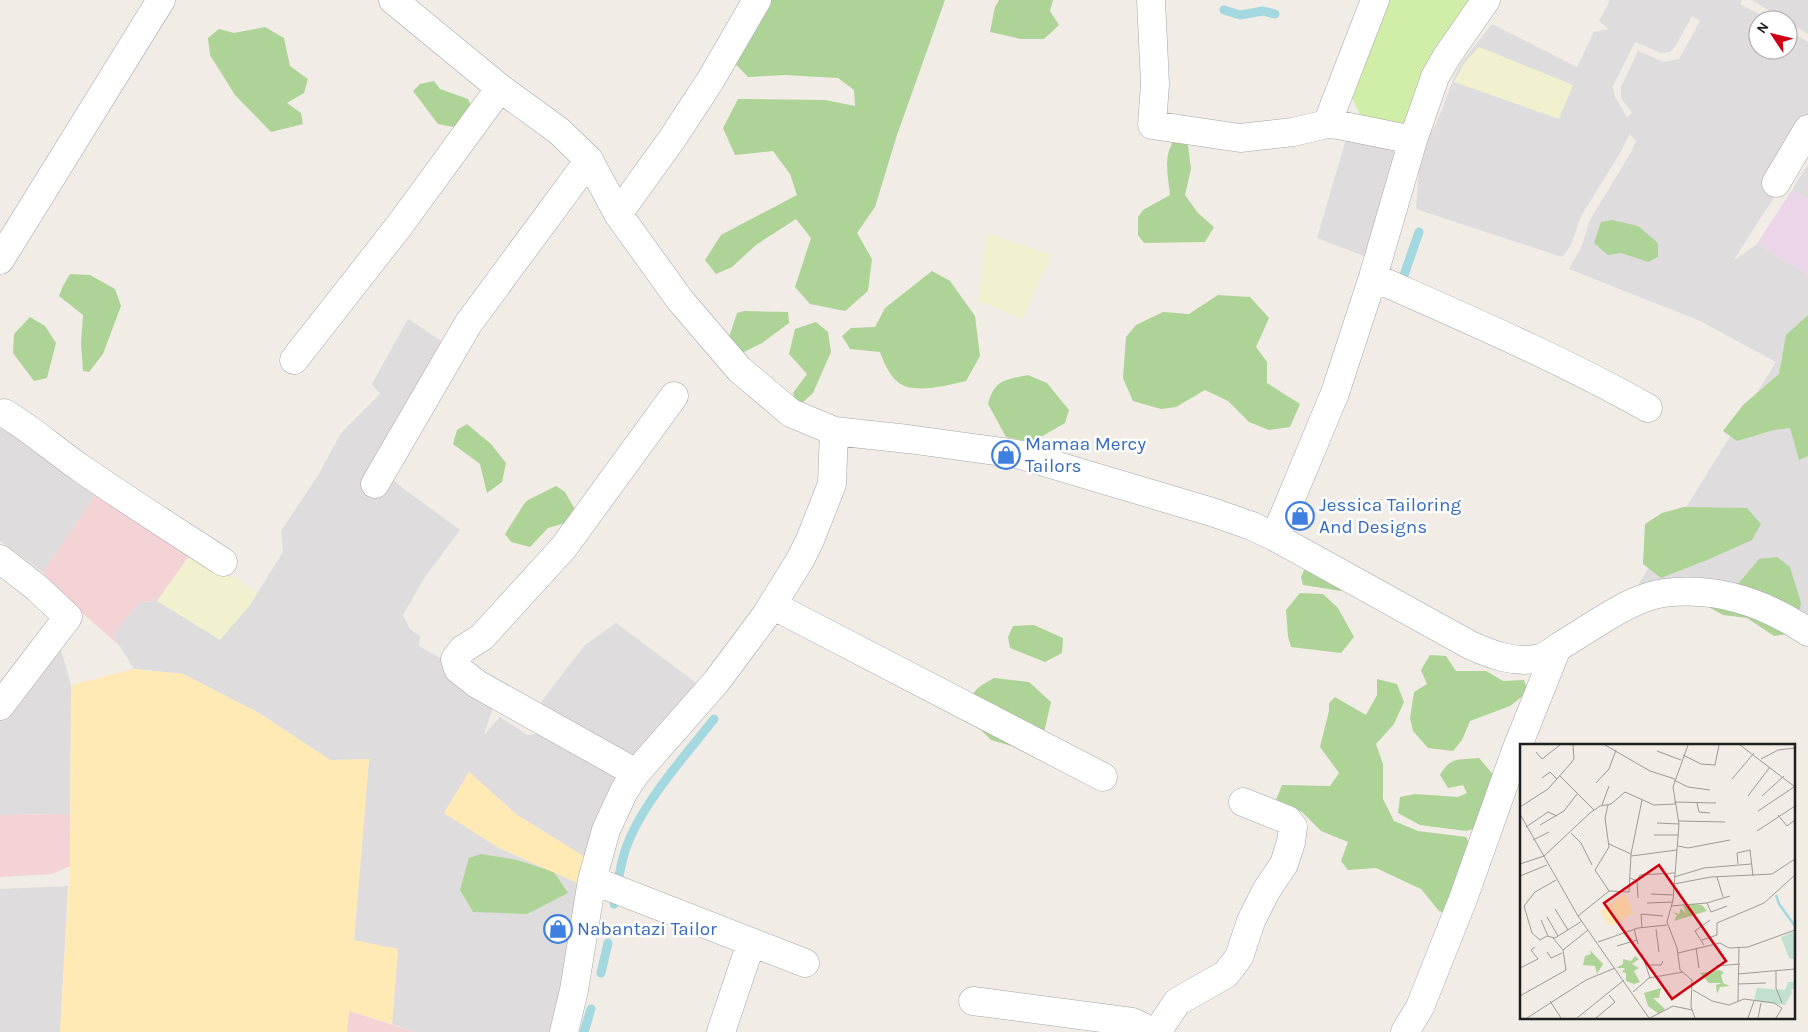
<svg xmlns="http://www.w3.org/2000/svg" width="1808" height="1032" font-family="Karla,sans-serif">
	<style>
		.residential { fill: #dedcdc; fill-rule: evenodd }
		.commercial { fill: #f3d3d5 }
		.industrial { fill: #ead6e8 }
		.farmland { fill: #f1f0cf }
		.grass { fill: #d0eea8 }
		.forest { fill: #aed397 }
		.sand { fill: #ffeab5 }
		.lines { fill: none; stroke-linecap: round; stroke-linejoin: round }
		.stream { stroke: #a3d8e1; stroke-width: 9 }
		.street-casing { stroke: #a6a6a6; stroke-width: 29 }
		.street { stroke: #fff; stroke-width: 28 }
		.labels { text-anchor: middle; dominant-baseline: central; stroke-width: 5; stroke-linejoin: round; paint-order: stroke }
		.shop-label { font-size: 19px; fill: #366cbe; stroke: #fff; text-anchor: start }
		.inset-river { fill: none; stroke: #a3d8e1; stroke-width: 2.5 }
		.inset-road { fill: none; stroke: #9d9a96; stroke-width: 1 }
		.view { fill: #cf0011; fill-opacity: 0.15; stroke: #cf0011; stroke-width: 2.5 }
		.inset-edge { fill: none; stroke: #1f1f1f; stroke-width: 2.5 }
	</style>
	<rect width="100%" height="100%" fill="#f1ece5"/>
	<path class="residential" d="M1610 0H1742L1740 4 1770 20H1758V50H1788V30L1808 42V145L1733 261 1757 244 1808 275V625L1769 600 1632 595 1776 362 1700 321 1569 269 1581 248 1590 220 1630 154 1636 141 1630 134 1619 155 1581 216 1571 245 1562 257 1416 209 1420 155 1440 115 1453 80 1461 63 1492 24 1577 67 1594 32 1609 29 1599 21ZM1692 16 1700 21 1679 59 1664 62 1638 51 1621 87V98L1632 113 1627 117 1615 97 1613 86 1635 42 1661 53 1670 52 1675 47Z
		M1752 0H1808V34L1788 22V20H1785Z
		M1346 139H1363L1401 152 1385 264 1317 238Z
		M1808 164V199L1792 190Z
		M408 319 444 343 390 477 404 489 460 530 423 580 403 615 410 629 420 636 419 646 463 671 493 707 484 735 500 717 527 735 543 733 625 784 598 865 517 815 469 772 444 813 499 848 591 889 551 1032H415L392 1024 398 949 354 941 369 759 330 760 259 713 183 674 134 669 113 635 140 602 157 601 220 639 250 605 283 552 281 531 319 474 341 433 380 394 372 384Z
		M10 428 45 459 98 491 43 572 0 541V429Z
		M616 623 707 691 642 768 535 710 584 646Z
		M54 643 61 650 71 685 70 814 0 815V717Z
		M68 886 60 1032H0V889Z"/>
	<path class="commercial" d="M98 491 192 552 157 601 140 602 113 635 120 646 56 590 43 572Z
		M70 814V866L52 874 0 877V815Z
		M349 1011 415 1032H347Z"/>
	<path class="industrial" d="M1792 190 1808 199V275L1757 244Z"/>
	<path class="farmland" d="M1479 47 1573 85 1559 119 1454 82 1465 62Z
		M987 233 1051 255 1022 319 978 301Z
		M192 552 257 592 250 605 220 640 157 601Z"/>
	<path class="grass" d="M1385 0H1492L1418 129H1391L1360 114 1352 98Z"/>
	<path class="forest" d="M753 0H945L897 135 875 207 857 233 872 259 868 291 845 311 810 304 795 287 811 238 796 219 756 245 732 267 716 274 705 260 721 235 797 195 790 174 773 151 735 155 723 128 738 99 825 100 855 106 854 90 838 78 785 75 748 77 727 55Z
		M999 0H1053L1050 11 1059 25 1044 39H1021L990 32 995 7Z
		M265 27 284 38 290 66 308 79 304 93 287 103 301 113 303 124 271 132 235 95 210 55 208 38 219 29 234 33Z
		M434 81 440 89 468 99 475 114 459 128 438 124 413 91 420 84Z
		M1174 140 1188 145 1191 169 1185 195 1198 213 1214 227 1205 242 1144 243 1138 235V217L1143 210 1170 195C1168 175 1163 157 1174 140Z
		M1612 220 1638 226 1658 243V257L1648 262 1621 253 1608 255 1594 243 1601 222Z
		M932 271 950 281 975 316 980 356 966 381C948 385 912 395 898 382 889 375 884 363 880 352L850 349 842 336 851 328 875 327 885 308Z
		M70 274 90 275 115 289 121 306 103 354 89 372 83 371 81 343 83 315 59 296 63 286Z
		M1218 295 1250 297 1269 318 1256 347 1267 362V383L1300 404 1290 427 1269 430 1249 422 1228 401 1205 390 1176 407 1161 409 1133 401 1123 378 1126 337 1136 325 1163 312 1189 314Z
		M744 311 788 312 789 323 762 343 742 353 729 337 737 313Z
		M1808 315V456L1799 460 1790 428 1774 430 1737 441 1723 431 1743 405 1779 374 1786 335Z
		M30 317 45 326 56 343 47 378 34 381 13 353 14 334Z
		M816 322 828 332 831 352 813 393 797 408 793 393 807 374 789 354 795 329Z
		M1028 375 1047 383 1069 410 1065 423 1032 442 1006 437 988 404C995 379 1005 380 1028 375Z
		M467 424 491 444 506 463 502 482 487 493 480 464 453 444 457 430Z
		M556 486 565 492 578 515 569 522 548 528 530 547 511 542 505 534 524 504 528 500Z
		M1684 507 1747 508 1761 524 1752 540 1707 560 1661 578 1643 564 1645 524 1662 513Z
		M1777 557 1790 567 1801 603 1794 633 1774 636 1747 618 1723 615 1707 606 1738 584 1759 559Z
		M1307 564 1349 584 1341 591 1303 585 1301 577Z
		M1300 593 1323 594 1338 608 1354 637 1341 653 1291 647 1288 636 1286 610Z
		M1034 625 1063 638 1062 653 1045 662 1010 648 1008 637 1013 626Z
		M1430 655 1446 656 1456 671H1486L1503 681 1524 680 1528 692 1510 706 1470 721 1462 740 1453 751 1428 748 1413 731 1410 718 1414 692 1427 684 1421 670Z
		M994 678 1029 682 1051 702 1043 737 1029 751 991 740 971 720C970 694 970 691 994 678Z
		M1377 679 1397 684 1404 702 1394 724 1376 744 1383 764V799L1394 821 1418 831 1466 837 1478 861 1463 919 1439 911 1421 889 1376 868 1348 870 1341 861 1348 842 1321 831 1302 812 1276 800 1282 785 1330 786 1339 773 1320 747 1329 711V703L1335 697 1366 715 1377 695Z
		M1479 758 1496 778 1493 825 1466 831 1420 825 1398 813 1400 797 1415 794 1458 797 1467 793 1463 785 1448 788 1440 775C1451 756 1459 760 1479 758Z
		M481 854 517 860 554 872 568 893 527 914 473 912 460 890 469 858Z"/>
	<path class="sand" d="M134 669 183 674 259 713 330 760 369 759 354 940 398 949 392 1024 349 1011 347 1032H60L70 866 71 685Z
		M469 772 517 815 598 865 591 889 499 848 444 813Z"/>
	<g class="lines">
		<path class="stream" d="M1224 10 1240 15 1263 11 1275 14
			M1403 278 1419 232
			M614 904C617 885 620 866 626 848 642 803 685 756 714 719
			M601 973 608 943
			M584 1032 591 1009"/>
		<defs>
			<path id="street" d="M393 0 500 88 559 131 589 160 618 214 680 300 739 369 791 413 834 431 908 439 1017 454 1212 512 1252 526 1275 537 1470 645C1492 655 1516 664 1540 658 1547 656 1554 650 1560 646 1575 637 1590 627 1605 618 1623 607 1643 596 1664 593 1717 586 1765 603 1808 632
				M1151 0 1155 84 1152 125 1240 138 1293 132 1327 124 1339 125 1413 140
				M1327 124 1375 0
				M1776 183 1808 129
				M618 214 672 139 710 81 757 0
				M0 260 161 0
				M1373 277C1465 318 1559 358 1648 408
				M294 360 399 226 500 88
				M4 413C32 429 55 451 82 469 128 501 176 531 223 562
				M375 484 468 324 589 160
				M1275 537 1335 393 1373 277 1413 140 1435 77 1447 56 1486 0
				M0 559 36 587 68 617 0 706
				M772 605 1103 777
				M636 773 477 684 458 669 455 659 463 649 482 637 564 547 674 396
				M592 880 805 963
				M973 1001 1132 1022 1141 1026 1149 1032
				M564 1032 574 990 592 880 606 830 624 791 636 773 716 682 766 615 800 560 810 540 832 484 834 431
				M721 1032 751 943
				M1157 1032 1177 1002 1226 974 1239 957 1251 921 1266 891 1284 864 1291 842 1293 827 1288 820 1243 802
				M1405 1032 1420 1007 1463 899 1515 753 1557 648"/>
		</defs>
		<use href="#street" class="street-casing"/>
		<use href="#street" class="street"/>
	</g>
	<defs>
		<symbol id="shop-ring" viewBox="-11 -11 22 22"><circle r="9.5" fill="#fff" stroke="#3f7fe0" stroke-width="1.5"/><path d="M-5-2.5h2.3a2.7 3.5 0 0 1 5.4 0H5L5.5 6h-11ZM-1.5-2.5h3a1.5 2.3 0 0 0-3 0Z" fill="#3f7fe0"/></symbol>
	</defs>
	<g fill-rule="evenodd">
		<use href="#shop-ring" x="990" y="439" width="32" height="32"/>
		<use href="#shop-ring" x="1284" y="500" width="32" height="32"/>
		<use href="#shop-ring" x="542" y="913" width="32" height="32"/>
	</g>
	<g class="labels">
		<g class="shop-label">
			<text x="1025" y="444">Mamaa Mercy<tspan x="1025" dy="22">Tailors</tspan></text>
			<text x="1319" y="505">Jessica Tailoring<tspan x="1319" dy="22">And Designs</tspan></text>
			<text x="577" y="929">Nabantazi Tailor</text>
		</g>
	</g>
	<g transform="translate(1520 744)">
		<rect width="275" height="275" fill="#f1ece5"/>
		<path d="M174 160 182 161 187 167 154 177 157 171 152 168 159 170 161 164 166 170 163 162ZM70 206 83 220 77 230 75 222 63 221 65 212 71 210ZM115 212 119 215 112 220 119 224 114 227 120 238 114 240 106 237V229L102 228 105 224H96L103 220V215L111 217ZM200 226 204 229 201 231 203 239 210 242 200 243 197 250 196 241 202 239H189L180 229ZM141 244 139 254H133L145 265 139 270 128 262 124 249Z" fill="#aed397"/>
		<path d="M275 187V214L272 215 269 214 261 193ZM268 238H275V245H271L272 249 265 261 234 257 237 244 265 246Z" fill="#c1e0cf"/>
		<path d="M105 150 113 169 103 175 104 177 90 182 80 167Z" fill="#ffeab5"/>
		<path class="inset-river" d="M256 151 259 160 275 182"/>
		<path class="inset-road" d="M85 1 130 27 155 35M168 1 153 43 159 80 153 156 147 178 157 204 160 226 172 236 171 263 175 274M220 1 275 43M137 7 161 16M16 8 22 15 40 1M163 11 181 20 195 21 199 1M241 15 258 6 275 4M40 32 74 66M22 34 30 28 37 35M212 35 234 9M154 36 168 43 190 46M76 39 89 25 96 6M228 52 250 23M242 52 264 32M154 58 196 59M177 59 179 68 190 69M82 61 89 42M88 61 85 74 89 103 75 126 89 147M0 63 28 45 51 19 54 15 53 1M238 67 274 43M0 70 58 172 129 274M258 71 267 82 275 76M159 77 205 78M137 79 159 80M20 81 44 67 57 50M6 83 28 68 37 72M237 87 275 62M51 89 61 99 72 121M134 91H158M13 96 29 88M89 100 111 110M158 102 168 104 210 96M111 112 157 106M0 120 24 112 70 69 80 62 91 60 105 48 134 61 155 60M218 120 217 109 230 106 233 132M0 132 27 121M154 133 184 124 231 120M197 133 203 153M110 134 117 137 120 131 155 129M36 136 15 148 4 162 12 189 20 196 27 192 35 194 62 177M117 137 118 154M154 140 191 133 252 130 275 115M131 150 153 151M127 159 153 158M187 159 191 168 207 162M151 162 187 159 210 152M35 165 48 186M58 172 89 147 109 148 111 110 122 56M27 173 38 192M21 176 28 192M122 184 121 170 143 172M114 185 118 200M136 185 139 208M33 194 43 206M182 196 197 191V179L244 159 275 131M78 198 118 184 147 181M184 201 175 187 190 176M97 202 117 196M176 204 179 224M27 208 31 214 42 209M158 209 200 199 209 204 228 203 275 186M122 210 130 234M127 221H141L143 217M196 222 220 220M0 224 18 215 11 206 15 203M256 227V244L262 259M218 230 275 225M218 240 246 239M173 246 192 257 209 261 224 255 254 259 262 264 256 274M113 248 129 234 163 228M0 252 46 226 43 206 68 186M30 257 41 274M218 257 219 203M7 274 66 236 95 224M57 274 104 236M76 274 95 258 89 251M130 274 153 262 172 266M228 274 234 257M238 274 241 259"/>
		<path class="view" d="M139 121 206 217 152 255 84 159Z"/>
		<rect width="275" height="275" class="inset-edge"/>
	</g>
	<g transform="translate(1773 35) rotate(305)"><circle r="24" fill="#ffffff" stroke="#a5a5a5"/>
	<path d="M0-4L9 19L0 12L-9 19Z" fill="#cf0011"/>
	<text y="-8" font-size="14" font-weight="bold" text-anchor="middle" fill="#1f1f1f">N</text>
	</g>
</svg>
